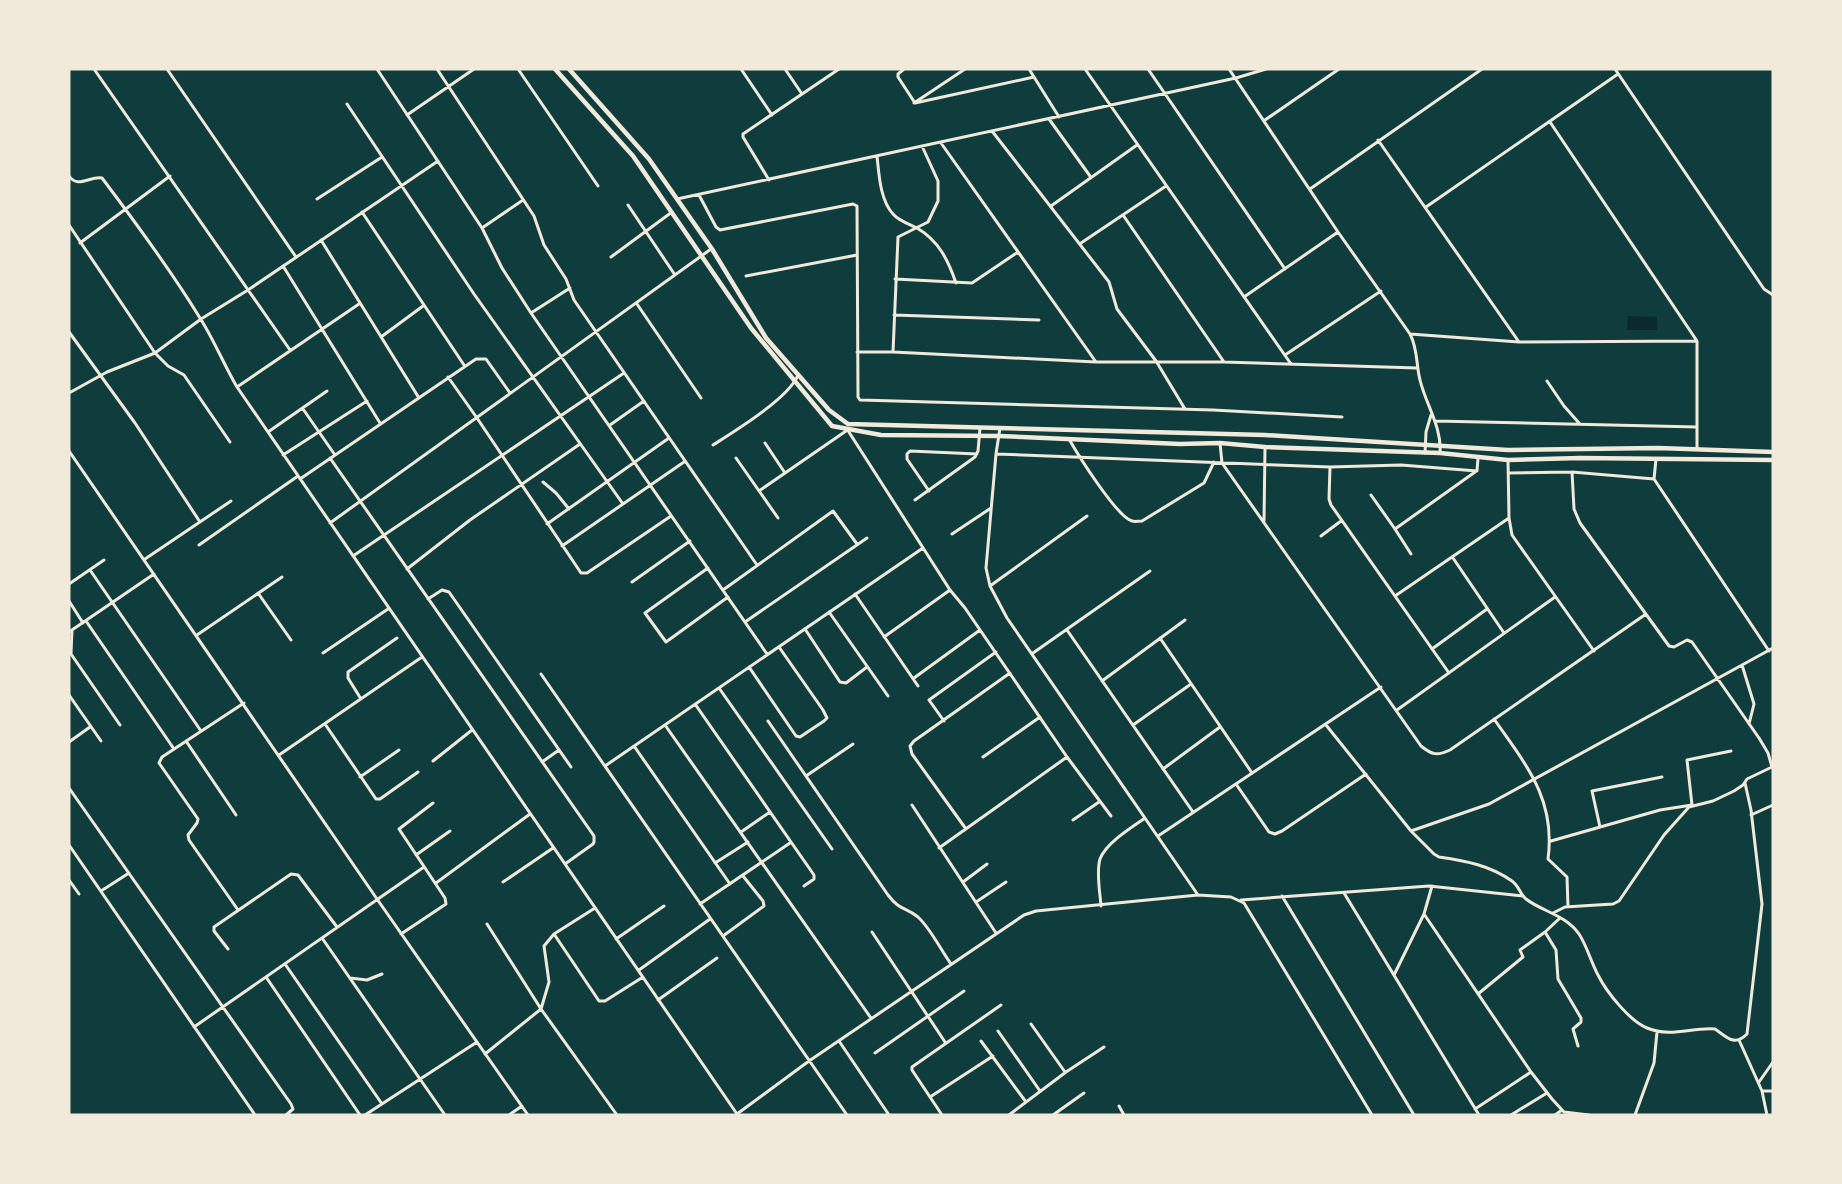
<svg xmlns="http://www.w3.org/2000/svg" width="1842" height="1184" font-family="'DM Sans',sans-serif">
	<style>
		.water { fill: #0a2a2b }
		.lines { fill: none; stroke-linecap: round; stroke-linejoin: round }
		.minor { stroke: #f1e9da; stroke-width: 3 }
		.secondary { stroke: #f1e9da; stroke-width: 4.5 }
	</style>
	<rect width="100%" height="100%" fill="#0f3d3e"/>
	<path class="water" d="M1628 316 1657 317V330H1627Z"/>
	<g class="lines">
		<path class="minor" d="M94 69 290 350
			M167 69 296 257
			M377 69 482 228 502 268 531 313 767 654
			M437 69 534 216 544 245 566 279 574 300 757 565
			M518 69 598 186
			M741 69 772 115
			M785 69 802 94
			M904 69 898 74V77L915 103 1034 77
			M1029 69 1059 117
			M1085 69 1291 364
			M1148 69 1285 269
			M1229 69 1338 232 1410 334C1418 349 1416 365 1420 380 1426 405 1442 427 1440 453
			M1615 69 1764 289 1773 295
			M914 103 965 69
			M347 104 474 294 623 504
			M407 115 474 69
			M1049 119 1090 176
			M1265 120 1339 69
			M1550 122 1697 341V449
			M992 131 1109 282 1117 309 1156 361 1185 409
			M1378 140 1519 342
			M941 143 1096 362
			M877 156C879 174 880 200 893 214 899 221 909 224 917 228 939 241 948 260 956 283
			M69 176C78 189 89 176 102 178 136 223 170 269 200 318 214 340 224 365 237 387L737 1114
			M769 180 743 137V134L839 69
			M1310 189 1482 69
			M699 195 716 227 720 230 853 204 857 206 858 397 860 400 1213 410 1342 417
			M317 199 382 157
			M677 199 1236 78 1266 69
			M628 205 675 275
			M1051 206 1137 145
			M1426 207 1618 74
			M362 212 464 365
			M1123 215 1224 362
			M69 225 155 353 168 366 184 375 230 442
			M482 228 523 200
			M321 240 419 398
			M80 243 170 176
			M1081 243 1166 186
			M611 257 672 212
			M283 266 380 423
			M746 276 857 255
			M895 279 972 283 1018 252
			M1244 297 1338 232
			M637 304 701 398
			M531 313 570 288
			M894 315 1039 320
			M69 332 135 423 200 522
			M1410 334 1519 342 1696 341
			M381 337 423 306
			M857 352H893L1096 362H1224L1417 368
			M893 352 898 237 928 222 938 201V181L922 146
			M1285 355 1381 291
			M448 377 477 418 581 573H587L671 516
			M1547 381 1564 406 1579 423
			M237 387 359 304
			M69 393 107 372 155 353 201 319 248 290 438 161
			M303 409 335 455
			M1435 421 1697 427
			M610 425 644 401
			M1000 428 996 454 986 568 990 586 1007 618 1198 895
			M847 429 950 590 965 608 1067 757 1111 816
			M268 432 327 391
			M1069 439C1078 455 1117 517 1132 521 1135 522 1138 521 1142 521L1204 483 1214 462
			M765 443 785 473
			M1220 443 1222 463 1421 746C1432 755 1437 756 1450 750L1646 614
			M713 445C735 431 789 398 798 375
			M69 451 377 899 528 1115
			M1425 453 1426 432 1431 415
			M996 454 1330 467 1401 465 1477 471
			M283 455 367 401
			M330 458 594 836V842L593 844 565 864
			M736 458 778 518
			M1656 459 1654 479 1769 651
			M1508 460 1509 518 1512 535 1594 651
			M1330 467 1329 499 1331 505 1449 673
			M1477 471 1478 458
			M1508 473 1572 472 1654 479
			M300 479 476 359H486L510 393
			M543 482 556 493 569 509
			M759 491 846 431
			M929 491 907 459V454L910 451 977 454
			M1371 495 1395 529 1475 472
			M915 500 975 457 978 451 980 428
			M1264 521 1265 447
			M330 523 711 249
			M547 524 669 438
			M1395 529 1411 554
			M952 534 991 508
			M1321 536 1341 521
			M199 545 298 476
			M562 546 684 462
			M353 556 624 373
			M1453 558 1504 633
			M145 559 231 501
			M708 568 645 613 666 642 728 597
			M407 569 470 520 580 444
			M90 570 201 731
			M632 582 690 541
			M69 584 104 560
			M990 586 1087 516
			M723 590 833 511 857 544
			M258 593 291 640
			M855 594 918 686
			M1395 596 1509 518
			M428 599 442 590 449 592 571 767
			M69 601 83 623
			M829 612 888 696
			M86 621 174 749
			M745 622 867 538
			M805 629 840 682 846 683 867 667
			M72 630 71 654 120 725
			M1067 630 1193 812
			M69 632 154 574
			M197 635 282 577
			M884 637 950 590
			M1160 638 1252 773
			M1432 649 1487 609
			M323 653 388 609
			M1033 653 1150 571
			M1742 665 1754 704 1749 724
			M749 667 796 736 800 737 824 721 827 718 823 710 779 647
			M541 674 847 1115
			M914 678 980 630
			M1102 681 1185 620
			M719 688 832 849
			M69 695 101 741
			M361 699 348 678V672L397 638
			M695 704 814 875V879L804 886
			M1397 710 1555 597
			M1494 719C1526 765 1556 799 1548 859L1567 877 1568 907
			M768 721 888 895C900 911 906 907 918 917 931 929 940 949 951 964
			M944 721 929 700 996 652
			M325 724 376 799H380L418 772
			M665 725 871 1018
			M1133 725 1191 684
			M1326 725 1411 831 1434 854 1439 857C1466 861 1489 865 1512 881 1519 886 1520 894 1526 899 1541 911 1566 915 1579 934 1587 946 1591 962 1598 975 1607 993 1630 1021 1647 1028 1671 1038 1692 1027 1715 1029 1727 1037 1734 1047 1747 1034L1762 904 1751 810 1745 783
			M186 741 236 815
			M69 742 90 727
			M634 746 730 884
			M279 755 422 657
			M983 757 1040 717
			M433 761 472 730
			M542 762 559 750
			M605 766 923 548
			M1163 769 1220 727
			M806 776 853 744
			M360 777 399 750
			M1236 784 1269 832 1275 834 1282 831 1366 774
			M69 788 291 1104 293 1109 286 1115
			M912 805 996 933
			M1751 815 1773 805
			M1073 820 1099 802
			M1600 827 1592 791 1662 777
			M966 829 912 754 910 746 914 741 1010 673
			M1411 831 1489 804 1773 648
			M741 832 770 812
			M1158 836 1381 687
			M1551 841 1660 810 1692 805 1687 760 1731 751
			M69 845 255 1115
			M939 848 1067 757
			M416 855 450 831
			M715 863 748 842
			M69 880 79 894
			M503 882 553 848
			M963 882 987 864
			M436 883 530 814
			M101 891 129 873
			M1344 893 1479 1115
			M1282 896 1414 1115
			M1241 900 1429 886 1523 896
			M976 902 1006 882
			M700 904 790 843
			M1101 906C1100 892 1096 872 1100 859 1106 843 1132 827 1145 818
			M238 910 189 840 188 835 197 823 198 819 159 763 162 757 244 703
			M1553 913 1565 907 1613 904 1619 901 1664 835 1689 807 1713 801 1734 791 1743 785 1747 779 1772 767 1768 753 1759 738 1692 642 1687 640 1674 647 1669 646 1580 523 1574 509 1572 472
			M1424 914 1531 1072 1552 1099 1564 1112 1589 1115
			M1560 918 1545 932 1556 950 1558 979 1581 1018V1022L1573 1029 1578 1046
			M487 924 541 1009 617 1115
			M872 932 945 1042
			M401 934 446 904 445 898 399 829 433 803
			M554 934 599 1001H605L643 977
			M723 936 764 906 763 901 743 876
			M322 938 445 1115
			M616 939 664 906
			M228 949 214 931V927L291 874 298 875 337 927
			M285 964 382 1104
			M639 970 710 919
			M1394 975 1424 914 1432 886
			M266 977 360 1115
			M350 978 367 980 382 974
			M1478 994 1523 957 1520 950 1545 932
			M658 1000 717 958
			M541 1009 549 982 544 946 554 934 595 908
			M1031 1024 1065 1072
			M194 1027 424 867
			M998 1031 1040 1091
			M1739 1040 1762 1091 1767 1115
			M839 1041 889 1115
			M981 1041 1026 1102
			M875 1053 964 991
			M485 1054 541 1009
			M1759 1082 1773 1062
			M1762 1091H1773
			M930 1097 993 1056
			M1119 1106 1124 1115
			M1475 1109 1531 1072
			M737 1114 809 1061 1024 915 1036 911 1198 895 1231 897 1244 903 1372 1115
			M365 1115 477 1042
			M509 1115 522 1106
			M942 1115 912 1070V1067L1001 1005
			M1009 1115 1066 1072 1104 1047
			M1053 1115 1084 1093
			M1511 1115 1547 1093
			M1555 1115 1562 1110
			M1635 1115 1654 1063 1657 1032"/>
		<path class="secondary" d="M555 69 633 156 751 328 832 426 881 435 999 436 1180 444 1220 443 1265 447 1440 453 1508 460 1580 458 1773 460
			M569 69 649 159 712 249 766 338 829 410 848 424 1265 435 1508 450 1658 448 1773 452"/>
	</g>
	<rect width="1842" height="1184" fill="none" stroke="#f1e9da" stroke-width="141"/>
</svg>
